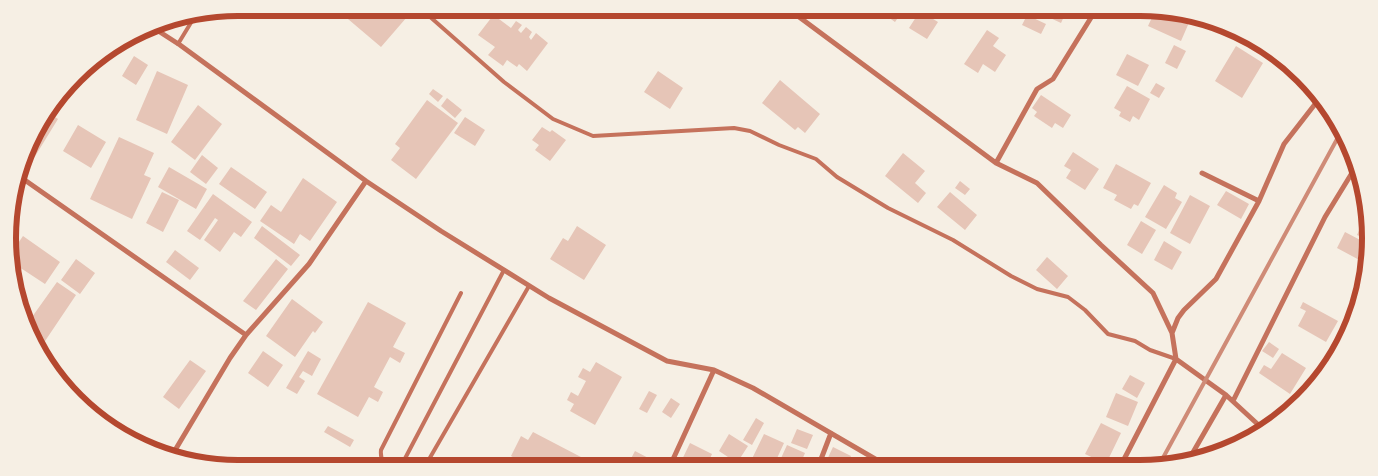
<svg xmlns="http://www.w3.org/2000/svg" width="1378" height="476" font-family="Helvetica,sans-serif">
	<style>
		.building { fill: #e6c5b7 }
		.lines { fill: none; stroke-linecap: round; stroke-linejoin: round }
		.service { stroke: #c5725c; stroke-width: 4 }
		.minor { stroke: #c5725c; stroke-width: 5 }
		.rail { stroke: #cf8b77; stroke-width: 4 }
		.rim { fill: none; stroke: #b5482f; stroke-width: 6 }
	</style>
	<rect width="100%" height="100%" fill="#f6efe4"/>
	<path class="building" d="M335 8H396L407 17 381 47Z
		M884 8H918L912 15 904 9 895 22 881 12Z
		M1029 8H1068L1061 23Z
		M498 9 499 11 495 16 511 28 516 21 522 25 518 30 521 33 526 27 532 32 529 37 531 40 536 33 548 43 527 71 519 64 517 67 507 60 503 66 488 55 495 47 478 35Z
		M1151 10 1178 12 1191 18 1181 41 1148 26 1155 11Z
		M920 11 938 22 927 39 909 28Z
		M1027 15 1046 24 1041 34 1022 25Z
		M987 30 999 38 993 46 1006 55 995 72 983 64 978 73 964 64Z
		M1174 45 1186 51 1177 69 1165 63Z
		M1236 46 1263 63 1242 98 1215 81Z
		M1127 54 1149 65 1138 86 1116 75Z
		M134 56 148 65 136 85 122 76Z
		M157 71 188 85 167 134 136 120Z
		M658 71 683 88 670 109 644 92Z
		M780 80 820 114 805 133 798 127 795 130 762 103Z
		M1156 83 1165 88 1159 98 1150 93Z
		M1127 86 1150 99 1139 120 1133 116 1130 122 1119 116 1121 112 1114 108Z
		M433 89 443 96 438 102 429 94Z
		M1041 95 1071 115 1063 128 1055 123 1052 128 1034 116 1037 112 1032 108Z
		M447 98 462 110 455 118 441 106Z
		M427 100 458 123 416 179 391 160 400 148 395 144Z
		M198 105 222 124 195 160 171 142Z
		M49 113 58 119 34 158 26 153 31 136Z
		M465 117 485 130 475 146 454 133Z
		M78 125 106 142 91 168 63 151Z
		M542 127 550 132 552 130 566 140 550 161 535 150 539 145 532 140Z
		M119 137 154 153 144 175 151 178 132 219 90 199Z
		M1073 152 1099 169 1085 190 1066 178 1071 170 1064 166Z
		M903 153 925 171 915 183 926 193 918 203 885 176Z
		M202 155 218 168 206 184 190 172Z
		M1116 164 1151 183 1138 206 1134 204 1131 209 1114 200 1117 195 1103 188Z
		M169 167 207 189 196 209 158 187Z
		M231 167 267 192 255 209 219 184Z
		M303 178 337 202 310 241 300 234 294 244 260 221 271 205 281 212Z
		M960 181 970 189 965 195 955 188Z
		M1164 185 1177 193 1175 198 1182 202 1166 229 1145 217Z
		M1226 191 1249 204 1241 219 1217 205Z
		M162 192 179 200 163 232 146 223Z
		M950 192 977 215 965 230 937 207Z
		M213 194 252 222 241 237 234 232 220 252 204 240 218 220 215 218 200 240 187 231Z
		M1190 195 1210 206 1190 244 1170 233Z
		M1368 210 1366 239 1357 235Z
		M1141 221 1156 230 1142 254 1127 245Z
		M262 226 300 255 291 266 254 238Z
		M577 226 606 245 584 280 550 259 563 238 568 241Z
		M1345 232 1366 243 1365 263 1337 248Z
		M23 236 60 262 45 284 13 263 12 252Z
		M1164 241 1182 252 1172 270 1154 260Z
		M175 250 199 268 190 280 166 262Z
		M1047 257 1068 276 1057 289 1036 270Z
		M76 259 95 273 80 294 61 280Z
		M276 259 288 269 256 310 243 301Z
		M57 282 76 295 39 350 27 324Z
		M292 299 323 322 315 333 313 331 295 357 266 336Z
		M368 302 406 323 393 347 405 353 400 363 390 357 374 387 383 392 378 402 369 397 358 417 317 394Z
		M1303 302 1338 321 1326 342 1298 326 1306 311 1300 308Z
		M1269 342 1279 349 1273 358 1262 351Z
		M263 351 283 365 268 387 248 373Z
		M308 351 321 359 312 376 303 371 299 377 305 381 297 394 286 388Z
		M1282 353 1306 368 1290 394 1259 373 1264 365 1271 369Z
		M190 360 206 371 179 409 163 397Z
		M596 362 622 377 595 425 570 411 574 404 567 400 571 392 578 396 586 381 578 377 583 368 590 372Z
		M1317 371 1323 374 1308 392 1305 391Z
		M1130 375 1145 383 1137 398 1122 389Z
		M649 391 657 395 647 413 639 409Z
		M1116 393 1138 402 1128 426 1106 417Z
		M671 398 680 404 671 418 662 412Z
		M756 418 764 423 752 445 743 440Z
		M1101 423 1121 433 1106 464 1085 454Z
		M328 426 354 440 350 447 324 432Z
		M797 429 813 435 807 449 791 443Z
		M533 432 602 468H518L515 466 518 460 511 456 521 436 528 440Z
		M729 434 748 446 737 463 719 451Z
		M764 434 784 443 773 467H748Z
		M690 443 712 454 706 467 678 468Z
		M787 445 805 453 799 467H777Z
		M833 447 851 456 846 467H832L825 464Z
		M635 451 656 462 653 468H626Z
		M1084 457 1101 467H1079Z
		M855 459 872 467H851Z"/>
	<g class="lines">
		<path class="service" d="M420 8 504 82 553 119 593 136 734 128 750 131 779 145 816 159 837 177 888 208 953 240 1011 276 1037 289 1068 297 1085 310 1108 334 1135 341 1150 350 1176 359
			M178 44 195 16
			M393 468C384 464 380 460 381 450L461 293
			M400 468 504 270
			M424 468 529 286"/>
		<path class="minor" d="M787 8 996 163 1037 183 1101 245 1153 293 1172 333 1176 359 1226 395 1264 430
			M149 25 180 45 366 181 441 231 549 298 667 361 714 370 753 388 889 467
			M996 163 1037 89 1053 79 1097 8
			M1202 173 1259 201
			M19 176 246 335
			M1172 333 1178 318 1184 310 1216 279 1259 201 1284 144 1319 99
			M1233 401 1325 217 1355 168
			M171 457 230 358 246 335 309 264 366 181
			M1188 461 1226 395
			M818 467 831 433
			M1120 467 1176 359
			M669 468 714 370"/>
		<path class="rail" d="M1158 467 1342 130"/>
	</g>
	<path d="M0 0H1378V476H0ZM238 16H1140A222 222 0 0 1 1362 238V238A222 222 0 0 1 1140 460H238A222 222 0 0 1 16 238V238A222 222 0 0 1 238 16Z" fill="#f6efe4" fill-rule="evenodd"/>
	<path class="rim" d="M238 16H1140A222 222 0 0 1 1362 238V238A222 222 0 0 1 1140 460H238A222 222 0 0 1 16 238V238A222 222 0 0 1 238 16Z"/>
</svg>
